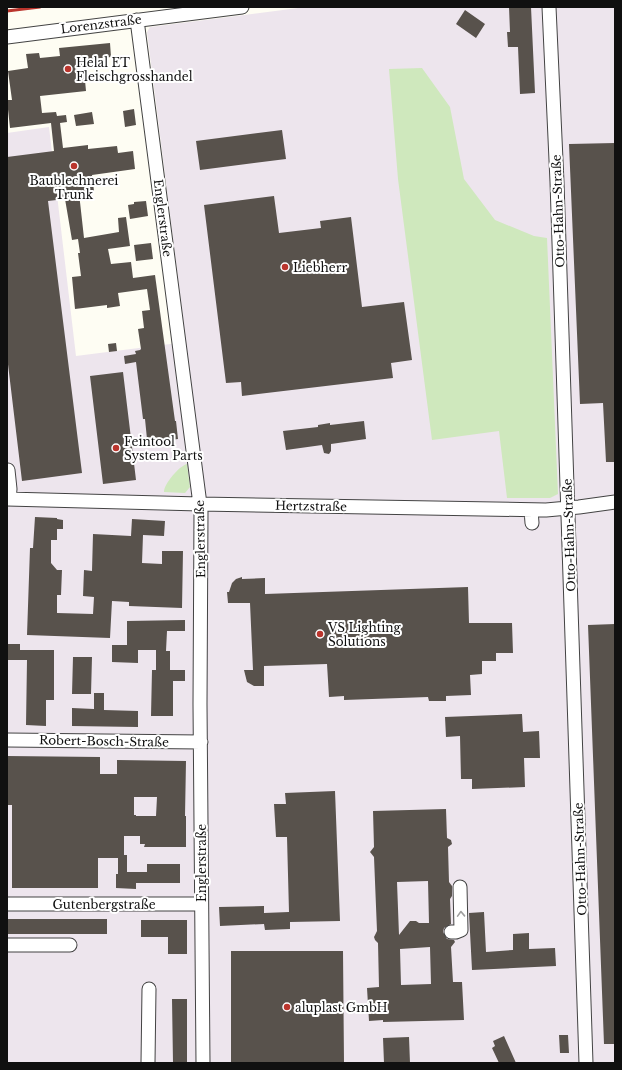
<svg xmlns="http://www.w3.org/2000/svg" width="622" height="1070" font-family="'Libre Baskerville',serif">
	<style>
		.industrial { fill: #ede5ed }
		.green { fill: #cfe8bd }
		.building { fill: #58524c; fill-rule: evenodd }
		.lines { fill: none; stroke-linecap: round; stroke-linejoin: round }
		.minor-casing { stroke: #434343; stroke-width: 15 }
		.minor { stroke: #fff; stroke-width: 13 }
		.rail { stroke: #ba352d; stroke-width: 3 }
		.oneway { stroke: #9f9f9f }
		.poi-dot { fill: #ba352d; stroke: #fff; stroke-width: 1.5 }
		.labels { text-anchor: middle; dominant-baseline: central; stroke-width: 4; stroke-linejoin: round; paint-order: stroke }
		.street-label { font-size: 12px; fill: #101010; stroke: #fff }
		.poi-label { font-size: 12px; fill: #101010; stroke: #fff; text-anchor: start }
	</style>
	<rect width="100%" height="100%" fill="#fefdf3"/>
	<path class="industrial" d="M306 7H615V1063H7V133L49 127 76 356 186 342 147 32 150 27Z"/>
	<path class="green" d="M422 68 450 107 464 179 495 220 534 236 547 238 558 494 550 498H507L499 431 432 440 398 179 389 69Z
		M187 464 190 487 185 493 164 492C164 484 179 466 187 464Z"/>
	<path class="building" d="M509 7H531L535 93 520 94 518 47H508L507 32H510Z
		M465 10 485 24 476 38 456 24Z
		M110 43 111 57 86 60 88 70H84L86 91 40 96 42 113 56 112 57 116 66 115 67 122 60 123 63 148 88 145V149L117 146 118 153 133 151 135 169 92 175 94 191 79 193 84 238 119 232 118 218 126 217 130 246 108 249 111 264 131 262 133 278 155 275 175 421H176L178 439 157 442 156 438 147 439 145 419H143L136 362 125 364 124 356 136 354 135 351 140 350 141 349 138 329 144 328 142 311 150 310 147 289 118 293 120 306 107 308V305L75 309 72 277 81 276 78 253H80L78 239 72 240 65 199 48 201 82 473 22 481 7 356V157L54 151 51 123 10 128 7 100H12L8 71 28 68 26 54 39 53 40 58 60 56 59 48Z
		M134 109 136 125 125 127 123 111Z
		M92 112 94 124 76 126 74 115Z
		M282 130 286 159 200 170 196 141Z
		M615 143V462H606L603 403 580 404 569 144Z
		M274 196 279 233 321 228 320 221 351 217 362 307 404 302 412 360 391 363 393 378 242 396 241 382 226 383 204 205Z
		M146 201 148 216 130 219 128 205 134 204V202Z
		M151 243 153 259 136 261 134 245Z
		M116 343 117 351 109 352 108 344Z
		M123 372 136 480 103 484 90 376Z
		M364 421 366 439 331 444V451L329 454 324 453 322 445 286 450 283 431 318 427V425L330 423V425Z
		M35 517 57 518V519L63 520V529H57V540H51V563L57 570H62L61 595H57V613L93 614 94 597 83 596 84 570 92 571 93 534 131 536 132 519 165 521 164 536 143 535 142 563 162 564V551H183L182 608 129 606V602L112 601 110 638 27 635 30 548H33Z
		M242 577V579L265 578V594L468 587 469 623H512L513 653H496V661H482V674L470 675 471 695 446 696V701H429L428 697 344 700V696L329 697 327 664 264 666V686H254L247 682 244 670H253L250 603H228L227 592H229L232 583 236 579Z
		M185 620V631H167L166 651H170V670H185V681H173V716H151L152 670H156V650H138V663L112 662V645H127V621Z
		M615 624V1044H604L588 625Z
		M7 644H20V650H54V700H46V726L26 725 27 660H7Z
		M73 657H92L91 694H72Z
		M94 693H104V710L138 711V727L72 726V708L94 709Z
		M522 714 523 732 539 731 540 758H524L525 787 472 789V779H461L460 736 446 737 445 717Z
		M7 756 100 757V774H117V760L186 761 185 816H186V847H144L145 844H140V836H124V855H127V872H147V864H180V883H136V889L116 888V874H118V858H98V888H12V805H7ZM134 797H157L156 816H136V815H134Z
		M335 791 340 921 290 922V929L265 930 264 924 220 926 219 907 264 906V913L289 912 287 837H276L274 804H286L285 793Z
		M446 809 447 838 451 840 452 844 448 847 449 882 452 886V896L450 899 451 924 444 928 443 932 447 939 454 940 455 942 451 947 453 982H462L464 1020 383 1022V1020L369 1021 367 988 379 987 378 943 375 940 374 937 377 931 374 857 370 852 374 847 373 811ZM428 881 429 923H419L416 921H410L399 935 397 882ZM430 947 431 984 401 985 400 949Z
		M484 912 486 952 513 950V934L529 933V949L555 948 556 966 472 970 469 913Z
		M7 919H107V934H7Z
		M141 920H187V954H168V937H141Z
		M231 951H343L344 1063H231Z
		M172 999H187V1063H173Z
		M559 1035H568L569 1053H560Z
		M504 1036 516 1063H499L492 1048 495 1046 493 1041Z
		M409 1037 410 1063H384L383 1038Z"/>
	<g class="lines">
		<defs>
			<path id="minor" d="M549 7 557 182 586 1063
				M137 20 201 512 200 704 203 1063
				M7 37 242 7
				M8 470 10 489 9 499
				M7 499 200 504 546 510 579 507 615 502
				M531 510 532 523
				M7 740 201 742
				M7 904H201
				M451 932H456L461 930 460 887
				M7 945H70
				M148 1063 149 989"/>
		</defs>
		<use href="#minor" class="minor-casing"/>
		<use href="#minor" class="minor"/>
		<path class="rail" d="M7 11 40 7"/>
	</g>
	<defs><path id="oneway-chevron" d="M-2-3.5L2.5 0L-2 3.5" fill="none" stroke-width="1.6" stroke-linecap="round" stroke-linejoin="round"/></defs>
	<use class="oneway" href="#oneway-chevron" transform="translate(461 914) rotate(-92)"/>
	<g class="poi-dot">
		<circle cx="68" cy="69" r="4"/>
		<circle cx="74" cy="166" r="4"/>
		<circle cx="285" cy="267" r="4"/>
		<circle cx="116" cy="448" r="4"/>
		<circle cx="320" cy="634" r="4"/>
		<circle cx="287" cy="1007" r="4"/>
	</g>
	<g class="labels">
		<g class="street-label">
			<text transform="translate(101 24) rotate(-7)">Lorenzstraße</text>
			<text transform="translate(558 211) rotate(-92)">Otto-Hahn-Straße</text>
			<text transform="translate(163 218) rotate(83)">Englerstraße</text>
			<text transform="translate(311 506) rotate(1)">Hertzstraße</text>
			<text transform="translate(569 535) rotate(-92)">Otto-Hahn-Straße</text>
			<text transform="translate(200 539) rotate(-91)">Englerstraße</text>
			<text transform="translate(104 741) rotate(1)">Robert-Bosch-Straße</text>
			<text transform="translate(580 859) rotate(-92)">Otto-Hahn-Straße</text>
			<text transform="translate(201 863) rotate(-90)">Englerstraße</text>
			<text x="104" y="904">Gutenbergstraße</text>
		</g>
		<g class="poi-label">
			<text x="76" y="62">Helal ET<tspan x="76" dy="14">Fleischgrosshandel</tspan></text>
			<text x="74" y="180" text-anchor="middle">Baublechnerei<tspan x="74" dy="14">Trunk</tspan></text>
			<text x="293" y="267">Liebherr</text>
			<text x="124" y="441">Feintool<tspan x="124" dy="14">System Parts</tspan></text>
			<text x="328" y="627">VS Lighting<tspan x="328" dy="14">Solutions</tspan></text>
			<text x="295" y="1007">aluplast GmbH</text>
		</g>
	</g>
	<rect width="622" height="1070" fill="none" stroke="#101010" stroke-width="16"/>
</svg>
